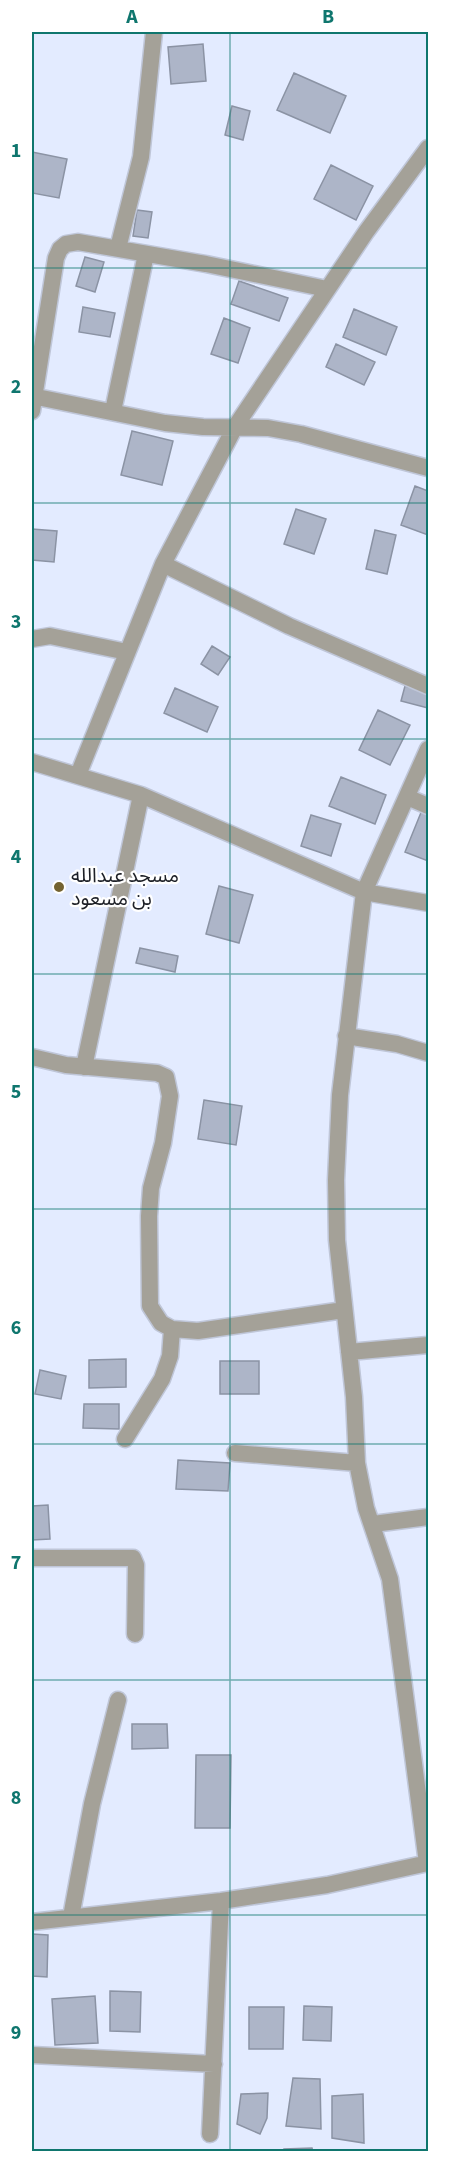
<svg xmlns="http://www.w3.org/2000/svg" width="460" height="2183" font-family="'Source Sans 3','Noto Sans Arabic',sans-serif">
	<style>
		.building { fill: #adb5c8; stroke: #8b93a4; stroke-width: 1.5 }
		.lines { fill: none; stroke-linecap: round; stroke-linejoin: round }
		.minor-casing { stroke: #bfc6d8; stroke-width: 19 }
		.minor { stroke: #a4a198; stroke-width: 16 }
		.grid { fill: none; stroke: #0f766e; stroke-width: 1.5; stroke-opacity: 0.55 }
		.poi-dot { fill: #746331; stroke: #fff; stroke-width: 2 }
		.labels { text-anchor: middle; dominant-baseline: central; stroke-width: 4.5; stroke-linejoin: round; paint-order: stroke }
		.poi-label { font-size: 20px; fill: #1d2027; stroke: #fff; text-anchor: start }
		.neatline { fill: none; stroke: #0f766e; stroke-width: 2 }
		.grid-label { font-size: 20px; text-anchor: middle; font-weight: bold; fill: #0f766e }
	</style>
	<rect width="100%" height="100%" fill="#e3ebff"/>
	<path class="building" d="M203 44 206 81 171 84 168 47Z
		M294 73 346 96 330 133 277 110Z
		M232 106 250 111 243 140 225 135Z
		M32 152 67 159 59 198 32 193Z
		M331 165 373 186 356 220 314 199Z
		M137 210 152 212 148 238 133 236Z
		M85 257 104 262 95 292 76 286Z
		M239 281 288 298 279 321 231 304Z
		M83 307 115 313 110 337 79 332Z
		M354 309 397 327 386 355 343 337Z
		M224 318 250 328 238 363 211 354Z
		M336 344 375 362 364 385 326 367Z
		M132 431 173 441 162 485 121 475Z
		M415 486 428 491V535L401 525Z
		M296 509 326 519 314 554 284 544Z
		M32 529 57 531 54 562 32 560Z
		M375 530 396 535 387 574 366 569Z
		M212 646 230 657 218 675 201 664Z
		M405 686 428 692V708L401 701Z
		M175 688 218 707 207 732 164 713Z
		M378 710 410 725 390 765 359 750Z
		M341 777 386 795 375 824 329 806Z
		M422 810 428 813V861L405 852Z
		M311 815 341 824 331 856 301 846Z
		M219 886 253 895 239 943 206 934Z
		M140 948 178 956 175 972 136 963Z
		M204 1100 242 1106 236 1145 198 1139Z
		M126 1359V1387L89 1388V1360Z
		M220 1361H259V1394H220Z
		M40 1370 66 1376 61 1399 35 1394Z
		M84 1404H119V1429L83 1428Z
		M178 1460 230 1463 228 1491 176 1489Z
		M48 1505 50 1539 32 1540V1506Z
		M132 1724H167L168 1748 132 1749Z
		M196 1755H231L230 1828H195Z
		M32 1934 48 1935 47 1977 32 1976Z
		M110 1991 141 1992 140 2032 110 2031Z
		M95 1996 98 2043 55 2045 52 1999Z
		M304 2006 332 2007 331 2041 303 2040Z
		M249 2007H284L283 2049H249Z
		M293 2078 320 2079 321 2129 286 2126Z
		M268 2093 267 2118 260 2134 237 2124 241 2094Z
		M363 2094 364 2143 332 2138V2096Z
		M312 2148 313 2152H284V2149Z"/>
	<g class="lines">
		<defs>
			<path id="minor" d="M118 248 141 157 154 32
				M32 396 165 423 203 427 268 428 301 434 428 468
				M32 411 56 258 60 249 66 244 78 242 206 264 327 289
				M113 411 146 254
				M163 564 289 626 428 686
				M32 639 50 636 127 652
				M32 762 141 795 364 892 428 903
				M78 775 163 564 235 427 366 232 428 148
				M407 797 428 806
				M346 1036 397 1044 428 1053
				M32 1057 66 1065 157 1073 166 1077 170 1096 163 1143 151 1188 149 1216 150 1306 161 1323 172 1329 198 1331 344 1310
				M84 1067 141 795
				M349 1352 428 1345
				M125 1439 162 1379 170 1356 172 1329
				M235 1453 357 1463
				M373 1524 428 1517
				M32 1558H133L136 1565 135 1634
				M427 1863 390 1579 366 1508 357 1463 354 1397 337 1240 336 1180 340 1095 364 892 428 749
				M71 1917 92 1804 118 1700
				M32 1922 221 1901 327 1885 428 1863
				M32 2055 214 2064
				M210 2134 221 1901"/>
		</defs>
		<use href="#minor" class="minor-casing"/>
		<use href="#minor" class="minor"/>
	</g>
	<path class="grid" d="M230 32V2152M32 268H428M32 503H428M32 739H428M32 974H428M32 1209H428M32 1444H428M32 1680H428M32 1915H428"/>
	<circle class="poi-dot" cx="59" cy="887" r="6"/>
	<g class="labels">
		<g class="poi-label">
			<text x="71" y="876">مسجد عبدالله<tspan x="71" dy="23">بن مسعود</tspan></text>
		</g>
	</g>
	<rect width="460" height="2183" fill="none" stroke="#ffffff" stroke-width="66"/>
	<rect x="33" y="33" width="394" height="2117" class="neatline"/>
	<g class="grid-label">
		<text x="132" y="23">A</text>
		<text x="328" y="23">B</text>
		<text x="16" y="157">1</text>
		<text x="16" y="393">2</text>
		<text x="16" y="628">3</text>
		<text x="16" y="863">4</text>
		<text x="16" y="1098">5</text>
		<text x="16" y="1334">6</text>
		<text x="16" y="1569">7</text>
		<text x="16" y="1804">8</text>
		<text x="16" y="2039">9</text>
	</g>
</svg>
